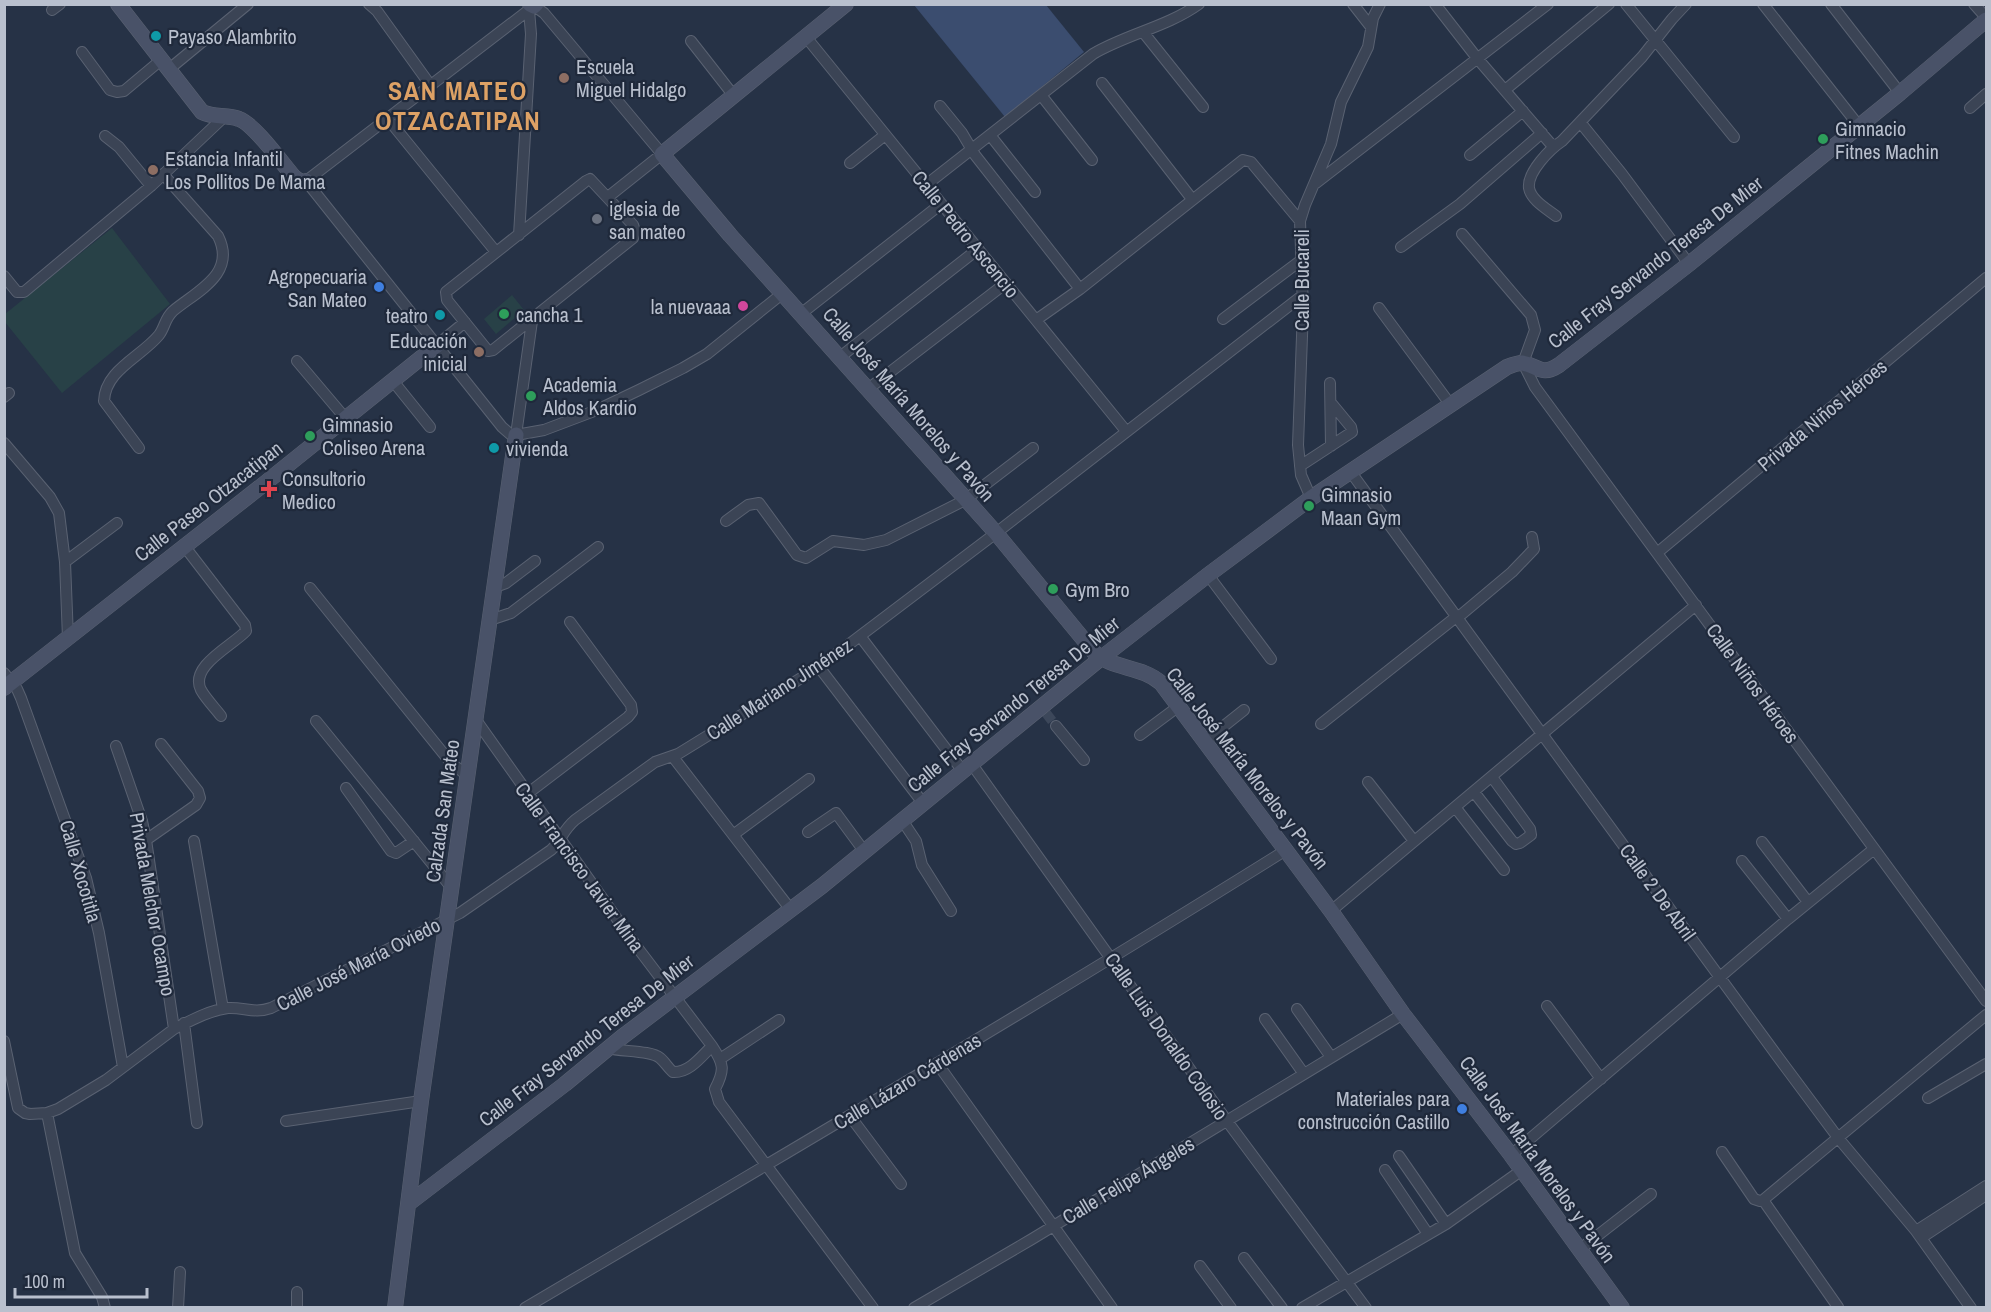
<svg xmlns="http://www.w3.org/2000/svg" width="1991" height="1312" font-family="'Archivo Narrow',sans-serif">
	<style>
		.green { fill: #284147 }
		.water { fill: #3b4d6f }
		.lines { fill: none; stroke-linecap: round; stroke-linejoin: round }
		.street-tunnel { stroke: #3c475a; stroke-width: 10; stroke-dasharray: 10 5; stroke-linecap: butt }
		.street-casing { stroke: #5a6272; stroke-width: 12 }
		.secondary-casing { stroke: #5a6272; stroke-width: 16 }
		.street { stroke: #3b4455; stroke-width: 10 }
		.secondary { stroke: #495268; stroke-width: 15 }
		.culture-dot { fill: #0f9aa8; stroke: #1f293b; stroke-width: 2 }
		.education-dot { fill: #8d6e63; stroke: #1f293b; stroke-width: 2 }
		.leisure-dot { fill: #2e9e5b; stroke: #1f293b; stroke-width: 2 }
		.worship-dot { fill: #6b7280; stroke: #1f293b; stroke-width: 2 }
		.shop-dot { fill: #3f7fe0; stroke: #1f293b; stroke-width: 2 }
		.hotel-dot { fill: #d1479c; stroke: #1f293b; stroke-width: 2 }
		.health-dot { fill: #e0444e; stroke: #1f293b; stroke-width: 2 }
		.labels { text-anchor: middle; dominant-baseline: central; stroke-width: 4.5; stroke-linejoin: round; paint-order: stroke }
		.poi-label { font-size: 20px; fill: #b9c0ce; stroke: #1f293b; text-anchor: start }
		.street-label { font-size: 20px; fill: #b9c0ce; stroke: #1f293b }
		.district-label { font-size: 26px; font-weight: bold; letter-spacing: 1.5px; fill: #dda165; stroke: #1f293b }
	</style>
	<rect width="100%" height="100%" fill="#263246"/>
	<path class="green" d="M112 228 170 304 62 393 5 322V314Z
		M512 295 524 310 496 334 484 319Z"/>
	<path class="water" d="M914 5H1046L1084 52 1005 117Z"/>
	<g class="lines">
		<path class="street-tunnel" d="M1046 713 1056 726"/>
		<defs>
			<path id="street" d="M369 4 377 11 431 86
				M1353 4 1371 27
				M1435 4 1477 58 1550 143 1555 145
				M1626 4 1734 137
				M1763 4 1859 126
				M1831 4 1900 93
				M1974 4 1982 13 1986 14
				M52 10 60 4
				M1143 32 1203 107
				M806 37 1126 431
				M691 41 734 96
				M82 52 110 90 117 92 124 91 161 60
				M168 70 248 4
				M1102 83 1192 199
				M1505 90 1609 4
				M1041 95 1092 160
				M940 106 962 133 975 155 1080 289
				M1970 108 1986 94
				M388 119 496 252
				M1580 122 1622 174 1689 264
				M990 135 1035 192
				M105 136 119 147 151 186
				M1470 155 1523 111
				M850 163 885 135
				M590 179 633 225 635 231 633 238 493 350 488 351 447 300 446 292 586 181Z
				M1316 183 1548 4
				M926 185 1093 54C1127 34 1167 27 1199 4
				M608 197 662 154 544 13 534 6 306 181 502 427 510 434 516 435 544 430 597 410 639 390 683 368 707 354 783 293
				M1556 216C1547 209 1531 200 1529 188 1527 172 1550 149 1562 141L1642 57 1672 19 1686 4
				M1462 234 1531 315 1535 330 1523 363 1535 387 1986 1001
				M519 235 531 34 529 10
				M1401 247 1460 204 1542 133
				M4 276 17 292H24L151 186 225 116
				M1379 308 1450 404
				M802 313 941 204
				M1223 319 1300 261
				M1036 320 1080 289 1243 160 1251 162 1300 221
				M437 345 465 322
				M840 357 978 249
				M297 361 346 419
				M393 381 430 427
				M1330 383 1331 446
				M868 389 1006 283
				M4 397 9 393
				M516 435 532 321
				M4 443 50 497 59 513 65 562 68 638
				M139 448 104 401C105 370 141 357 159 335 165 327 165 318 173 311 197 291 237 274 218 236L163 174
				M1300 466 1352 432 1351 427 1332 404
				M1350 471 1778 1057 1839 1139 1916 1231 1971 1308
				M1311 498 1301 475 1298 445 1303 309 1300 221 1305 205 1331 144 1341 102 1368 47 1373 18 1380 4
				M726 521 748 505 759 503 797 555 806 558 833 541 864 545 886 540 965 500 1033 448
				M185 547 245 625 246 631C232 646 189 666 201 690 206 699 215 708 221 716
				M1657 553 1986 278
				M65 562 117 523
				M1208 575 1271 659
				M495 587 506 583 535 561
				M310 588 451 763 468 776
				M490 620 511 613 598 547
				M860 636 962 770
				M819 667 923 803
				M4 673 17 689 21 698 86 878 99 933 123 1067
				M476 720 637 947 712 1046C724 1064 725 1070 715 1089L719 1102 873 1308
				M316 721 451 887
				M1321 724 1456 617 1462 614 1512 572 1534 549 1532 537
				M1056 726 1084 760
				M1140 735 1179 706
				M1205 741 1244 710
				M116 746 142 821 146 840 174 1029
				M673 757 791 910
				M971 763 1227 1121 1366 1308
				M1368 782 1414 841
				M346 788 391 851 396 853 414 841
				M1474 792 1512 841 1516 844 1520 843 1531 835 1530 829 1492 777
				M527 794 628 717 632 712 631 705 570 622
				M1455 807 1504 870
				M902 820 916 841 922 865 951 911
				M808 832 836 813 864 851
				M733 835 809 779
				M146 840 196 805 200 798 198 791 161 744
				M194 841 223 1009
				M1762 842 1808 902
				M1742 861 1788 919
				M1331 911 1696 605
				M1547 1006 1601 1079
				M1297 1009 1331 1057
				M1265 1019 1304 1074
				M184 1023 197 1123
				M4 1041 18 1108 25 1113 30 1114 47 1113 58 1109 106 1080 174 1029C190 1021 210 1010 228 1008 244 1007 254 1014 271 1008L460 913 551 850C561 841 563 830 575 820L655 762 678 754 819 667 996 533 1303 295
				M608 1048C621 1052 650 1050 660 1058 665 1062 668 1068 673 1072 689 1073 701 1057 712 1046
				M720 1059 779 1020
				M937 1063 1112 1308
				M1928 1098 1986 1064
				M47 1113 75 1253 102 1297 105 1308
				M850 1116 901 1184
				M286 1121 421 1101
				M1722 1152 1754 1199 1760 1201 1763 1200 1986 1015
				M1511 1155 1788 919 1874 849
				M1399 1156 1446 1224
				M1385 1170 1428 1234
				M1763 1200 1838 1307
				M1916 1231 1986 1186
				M1921 1238 1986 1195
				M1579 1250 1651 1194
				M1244 1258 1282 1308
				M1200 1266 1231 1308
				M297 1292V1308
				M178 1308 180 1272
				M525 1308C780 1157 1035 1007 1286 850
				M914 1308 1032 1239 1403 1014
				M1302 1308 1446 1224 1522 1170"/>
			<path id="secondary" d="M118 4 202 112C214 118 227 114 239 119 254 124 282 163 294 177L301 182 306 181
				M530 4 534 6 536 4
				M846 4 662 154 730 235 996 533 1093 651C1111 670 1141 665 1161 683L1331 911 1403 1014 1511 1155 1622 1308
				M4 688 264 484 437 345
				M408 1204 565 1084 622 1037 822 886 1100 659 1208 575 1311 498 1507 367C1512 365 1517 363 1522 363 1538 365 1541 377 1559 365L1689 264 1900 93 1986 20
				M395 1308 421 1101 516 435"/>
		</defs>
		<use href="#street" class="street-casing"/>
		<use href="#secondary" class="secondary-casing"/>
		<use href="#street" class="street"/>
		<use href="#secondary" class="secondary"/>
	</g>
	<g class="culture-dot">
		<circle cx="156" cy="36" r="6"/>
		<circle cx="440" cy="315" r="6"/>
		<circle cx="494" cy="448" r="6"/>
	</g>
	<g class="education-dot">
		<circle cx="564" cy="78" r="6"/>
		<circle cx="153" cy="170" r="6"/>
		<circle cx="479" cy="352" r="6"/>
	</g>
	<g class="leisure-dot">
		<circle cx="1823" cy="139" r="6"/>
		<circle cx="504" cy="314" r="6"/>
		<circle cx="531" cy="396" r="6"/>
		<circle cx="310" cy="436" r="6"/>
		<circle cx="1309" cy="506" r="6"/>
		<circle cx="1053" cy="589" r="6"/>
	</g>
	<circle class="worship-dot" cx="597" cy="219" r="6"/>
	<g class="shop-dot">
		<circle cx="379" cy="287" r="6"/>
		<circle cx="1462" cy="1109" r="6"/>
	</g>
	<circle class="hotel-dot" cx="743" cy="306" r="6"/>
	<path class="health-dot" d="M266 480h6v6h6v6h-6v6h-6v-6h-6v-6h6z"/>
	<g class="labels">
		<g class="poi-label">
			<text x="168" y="36">Payaso Alambrito</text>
			<text x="576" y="66">Escuela<tspan x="576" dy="23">Miguel Hidalgo</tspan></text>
			<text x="1835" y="128">Gimnacio<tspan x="1835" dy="23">Fitnes Machin</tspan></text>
			<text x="165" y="158">Estancia Infantil<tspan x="165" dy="23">Los Pollitos De Mama</tspan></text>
			<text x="609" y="208">iglesia de<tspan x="609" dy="23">san mateo</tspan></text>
			<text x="367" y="276" text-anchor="end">Agropecuaria<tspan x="367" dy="23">San Mateo</tspan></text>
			<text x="731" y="306" text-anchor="end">la nuevaaa</text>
			<text x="516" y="314">cancha 1</text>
			<text x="428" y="315" text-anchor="end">teatro</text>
			<text x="467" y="340" text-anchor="end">Educación<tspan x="467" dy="23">inicial</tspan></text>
			<text x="543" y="384">Academia<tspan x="543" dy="23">Aldos Kardio</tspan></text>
			<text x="322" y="424">Gimnasio<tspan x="322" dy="23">Coliseo Arena</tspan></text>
			<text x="506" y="448">vivienda</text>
			<text x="282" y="478">Consultorio<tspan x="282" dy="23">Medico</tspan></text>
			<text x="1321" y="494">Gimnasio<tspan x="1321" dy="23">Maan Gym</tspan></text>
			<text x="1065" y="589">Gym Bro</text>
			<text x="1450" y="1098" text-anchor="end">Materiales para<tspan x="1450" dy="23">construcción Castillo</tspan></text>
		</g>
		<g class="street-label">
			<text transform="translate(966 234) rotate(51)">Calle Pedro Ascencio</text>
			<text transform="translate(1655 262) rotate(-38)">Calle Fray Servando Teresa De Mier</text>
			<text transform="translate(1301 280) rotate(-90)">Calle Bucareli</text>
			<text transform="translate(909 404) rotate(49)">Calle José María Morelos y Pavón</text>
			<text transform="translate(1822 415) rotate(-40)">Privada Niños Héroes</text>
			<text transform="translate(208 501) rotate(-38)">Calle Paseo Otzacatipan</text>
			<text transform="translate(1753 683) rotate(54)">Calle Niños Héroes</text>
			<text transform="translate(779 689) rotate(-33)">Calle Mariano Jiménez</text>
			<text transform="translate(1013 704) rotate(-39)">Calle Fray Servando Teresa De Mier</text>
			<text transform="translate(1248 768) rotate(52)">Calle José María Morelos y Pavón</text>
			<text transform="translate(442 811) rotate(-82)">Calzada San Mateo</text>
			<text transform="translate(580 867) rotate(54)">Calle Francisco Javier Mina</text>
			<text transform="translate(81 871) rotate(74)">Calle Xocotitla</text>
			<text transform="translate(1658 892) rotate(54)">Calle 2 De Abril</text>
			<text transform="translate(153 904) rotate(80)">Privada Melchor Ocampo</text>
			<text transform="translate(358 964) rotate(-27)">Calle José María Oviedo</text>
			<text transform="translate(1167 1036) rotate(55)">Calle Luis Donaldo Colosio</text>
			<text transform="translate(586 1040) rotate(-38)">Calle Fray Servando Teresa De Mier</text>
			<text transform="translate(907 1081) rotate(-31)">Calle Lázaro Cárdenas</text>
			<text transform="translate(1538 1159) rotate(54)">Calle José María Morelos y Pavón</text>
			<text transform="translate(1128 1180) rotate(-31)">Calle Felipe Ángeles</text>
		</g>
		<g class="district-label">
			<text x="458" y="90">SAN MATEO<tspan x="458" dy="30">OTZACATIPAN</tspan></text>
		</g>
	</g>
	<rect width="1991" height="1312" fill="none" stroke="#b9c0ce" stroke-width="12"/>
	<path d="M15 1288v9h132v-9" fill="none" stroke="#b9c0ce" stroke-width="3"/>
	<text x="24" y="1288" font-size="18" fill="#b9c0ce" stroke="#1f293b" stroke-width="4.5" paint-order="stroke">100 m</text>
</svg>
